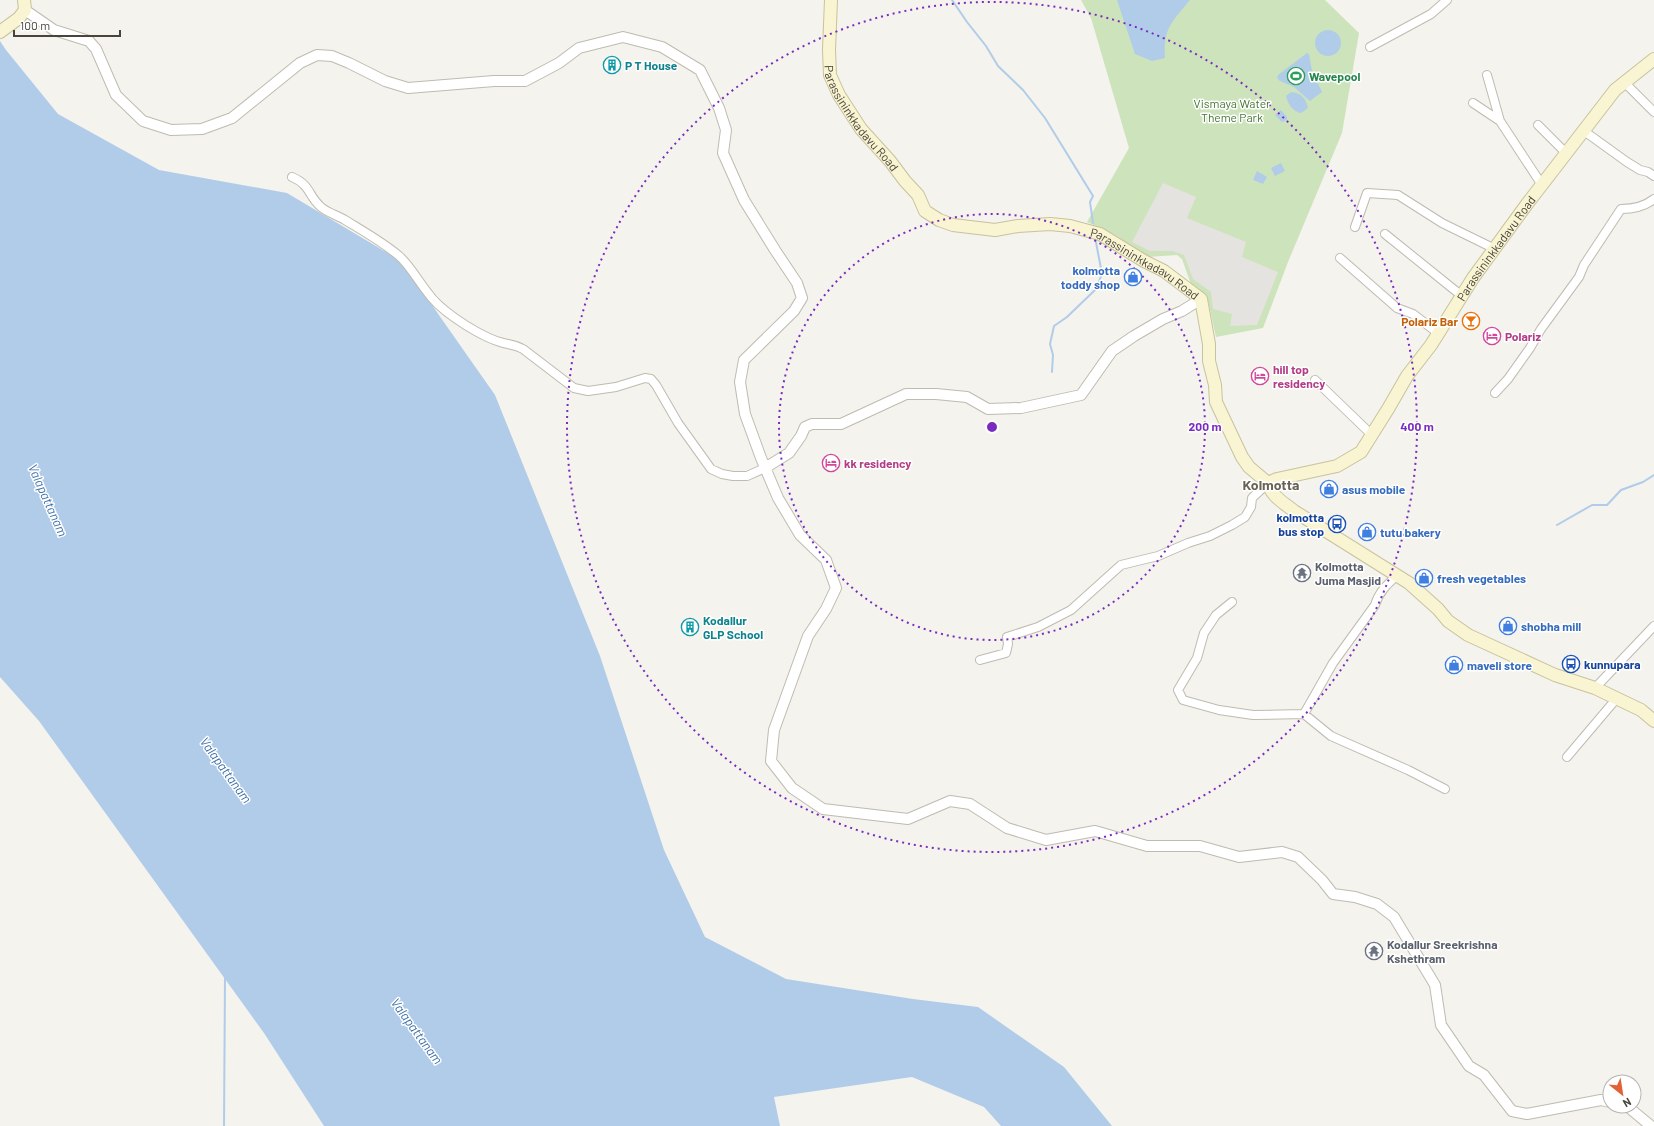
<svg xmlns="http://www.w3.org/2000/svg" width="1654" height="1126" font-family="Barlow,sans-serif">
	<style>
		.green { fill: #cde3bb }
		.parking { fill: #e4e3e0 }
		.water { fill: #b1cce9 }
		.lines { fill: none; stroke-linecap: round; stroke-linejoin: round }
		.stream { stroke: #b1cce9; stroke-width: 2 }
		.minor-casing { stroke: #bfbbb0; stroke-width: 10 }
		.tertiary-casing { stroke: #bfbbb0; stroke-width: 12 }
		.secondary-casing { stroke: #c8c29e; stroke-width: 14 }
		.minor { stroke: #fff; stroke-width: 8 }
		.tertiary { stroke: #fff; stroke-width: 10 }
		.secondary { stroke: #f9f4d2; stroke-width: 12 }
		.ring { fill: none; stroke: #7b2cbf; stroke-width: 2; stroke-dasharray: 2 4 }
		.labels { text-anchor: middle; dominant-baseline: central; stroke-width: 3; stroke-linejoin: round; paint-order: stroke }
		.culture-label { font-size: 12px; font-weight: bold; fill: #0d838f; stroke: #fff; text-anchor: start }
		.leisure-label { font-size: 12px; font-weight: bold; fill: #27864d; stroke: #fff; text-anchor: start }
		.park-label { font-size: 12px; fill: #457434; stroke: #fff }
		.street-label { font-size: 12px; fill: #48443b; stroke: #fff }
		.shop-label { font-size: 12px; font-weight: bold; fill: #366cbe; stroke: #fff; text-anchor: start }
		.food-label { font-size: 12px; font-weight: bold; fill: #c56008; stroke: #fff; text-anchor: end }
		.hotel-label { font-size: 12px; font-weight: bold; fill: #b23c85; stroke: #fff; text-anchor: start }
		.transit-label { font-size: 12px; font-weight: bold; fill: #164399; stroke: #fff; text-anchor: end }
		.worship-label { font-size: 12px; font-weight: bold; fill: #5b616d; stroke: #fff; text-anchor: start }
		.water-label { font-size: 13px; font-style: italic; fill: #3f71a9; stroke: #fff }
		.quarter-label { font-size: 14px; font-weight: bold; fill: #6a6353; stroke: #fff }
		.centre { fill: #7b2cbf; stroke: #fff; stroke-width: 2 }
		.ring-label { font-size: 12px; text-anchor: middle; font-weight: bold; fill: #7b2cbf; stroke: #fff; stroke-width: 3; stroke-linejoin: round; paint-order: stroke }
	</style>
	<rect width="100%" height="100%" fill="#f4f3ed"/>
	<path class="green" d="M1081 0H1325L1359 33 1342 133 1288 262 1263 328 1216 337 1207 296 1192 287 1182 259 1177 255 1147 257 1141 254 1117 236 1087 222 1129 148 1091 18Z"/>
	<path class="parking" d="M1163 183 1196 197 1187 218 1246 242 1242 257 1278 272 1257 325 1230 326 1232 314 1213 309 1211 292 1193 279 1184 255 1172 251H1150L1132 242Z"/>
	<path class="water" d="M1117 0H1190C1172 22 1163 28 1165 58L1152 61 1135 54Z
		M1315 43a13 13 0 1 1 26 0a13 13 0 1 1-26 0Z
		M0 41 6 50 58 114 159 170 287 193 401 261 495 395 600 656 664 850 705 937 786 979 913 999 978 1007 1064 1067 1112 1126H1001L984 1107 912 1077 774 1097 780 1126H324L264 1033 39 721 0 677Z
		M1307 53 1309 54 1312 71 1322 92 1310 101 1294 87 1280 81 1277 78 1278 75Z
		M1291 92C1301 93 1306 98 1308 108L1301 113C1293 112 1288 104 1286 96Z
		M1281 110 1287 117V120L1282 122 1275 115Z
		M1281 163 1285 171 1275 176 1271 168Z
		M1257 171 1267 177 1263 184 1253 180Z"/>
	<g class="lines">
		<path class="stream" d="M952 0 967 22 986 46 998 66 1023 90 1045 118 1093 196 1090 202 1093 223
			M1052 372 1053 355 1050 344 1054 326 1067 317 1096 289 1102 274 1095 237
			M1557 525 1592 505H1607L1621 490 1643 482 1654 475
			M224 1126 225 977"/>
		<defs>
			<path id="minor" d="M1370 47 1431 14 1447 0
				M1487 75 1500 121
				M1625 83 1654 112
				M1473 103 1500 121 1542 185
				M1538 125 1566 153
				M1584 131 1627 162 1640 170 1648 172 1654 176
				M292 177C311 185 308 196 321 207 328 213 337 215 345 220 363 231 381 241 398 255 410 265 418 281 428 293 434 302 445 311 455 318 466 326 486 338 500 342 509 345 514 344 523 349L574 388 588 391 616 387 645 378 651 379 656 385 678 423 711 469 722 474 733 476H747L765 468
				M1355 227 1367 193 1398 195 1442 223 1495 249
				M1385 234 1462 296
				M1340 258 1397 308 1413 314 1438 333
				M1315 380 1372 435
				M1495 393 1508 379 1530 348 1541 329 1579 277 1584 265 1621 209C1633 209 1644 207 1654 199
				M1232 602 1216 615 1204 633 1197 658 1178 690 1183 700 1219 710 1253 715 1304 714 1333 663 1375 605C1379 592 1387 584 1398 575
				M980 660 1006 653 1008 644 1007 637 1038 627 1071 610 1121 565 1158 556 1188 543 1210 536 1232 525 1245 517 1251 507 1252 498 1268 483
				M1595 688 1654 626
				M1304 714 1331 736 1408 770 1445 789
				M1567 757 1617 698"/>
			<path id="tertiary" d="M25 10 54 30 89 41 96 49 116 95 143 121 171 130 202 129 232 118 300 63 317 55 332 56 349 63 385 81 408 88 494 81H525L559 63 579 48 623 37 662 47 700 70 719 108 726 130 723 153 744 200 775 250 797 283 802 298 794 311 744 360 740 382 745 414 761 458 778 498 800 535 826 560 836 588 826 609 808 636 774 730 771 761 792 788 823 809 908 819 950 801 970 804 1007 828 1046 840 1095 831 1147 846H1200L1239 857 1282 852 1298 857 1322 880 1333 894 1355 897 1377 904 1394 917 1435 985 1441 1025 1469 1066 1484 1075 1512 1111 1527 1114 1601 1100 1610 1102
				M765 468 789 453 801 436 805 427 812 424H841L906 394H936L967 397 988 409 1021 408 1081 395 1112 351 1134 336 1163 319 1182 311 1201 299
				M1627 1106 1651 1126"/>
			<g id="secondary">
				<path id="s1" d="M831 0 829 50 830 75 839 95 861 129 890 161 905 181 918 195 925 211 939 220 953 225 995 230 1018 226 1050 224 1070 226 1100 234 1144 261 1164 271 1201 299 1209 344V361L1215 385 1216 402 1242 457 1249 467 1268 483 1277 479 1337 466 1361 452 1388 409 1407 376 1431 345 1473 278 1527 204 1615 90 1654 59"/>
				<path d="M0 32 19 18 25 10 24 0"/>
				<path d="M1268 483C1271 496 1284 503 1294 511L1409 583 1438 609 1448 621 1468 635 1555 675 1595 688 1641 710 1654 721"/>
			</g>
		</defs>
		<use href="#minor" class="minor-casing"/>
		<use href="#tertiary" class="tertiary-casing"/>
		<use href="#secondary" class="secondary-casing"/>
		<use href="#minor" class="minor"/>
		<use href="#tertiary" class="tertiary"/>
		<use href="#secondary" class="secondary"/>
	</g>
	<g class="ring">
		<circle cx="992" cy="427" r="213"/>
		<circle cx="992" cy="427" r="425"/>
	</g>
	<defs>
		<symbol id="building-ring" viewBox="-11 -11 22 22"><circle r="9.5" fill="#fff" stroke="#0f9aa8" stroke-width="1.5"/><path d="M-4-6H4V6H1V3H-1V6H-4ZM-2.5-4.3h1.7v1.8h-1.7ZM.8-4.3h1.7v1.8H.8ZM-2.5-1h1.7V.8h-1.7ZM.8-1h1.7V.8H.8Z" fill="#0f9aa8"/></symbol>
		<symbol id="stadium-ring" viewBox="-11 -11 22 22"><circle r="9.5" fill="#fff" stroke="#2e9e5b" stroke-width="1.5"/><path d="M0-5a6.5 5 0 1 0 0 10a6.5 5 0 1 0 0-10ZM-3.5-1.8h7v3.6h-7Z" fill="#2e9e5b"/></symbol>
		<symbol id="shop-ring" viewBox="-11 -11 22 22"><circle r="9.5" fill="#fff" stroke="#3f7fe0" stroke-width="1.5"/><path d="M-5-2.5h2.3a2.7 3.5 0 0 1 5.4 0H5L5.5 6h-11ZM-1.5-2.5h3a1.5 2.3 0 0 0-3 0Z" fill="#3f7fe0"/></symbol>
		<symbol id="bar-ring" viewBox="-11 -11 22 22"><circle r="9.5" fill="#fff" stroke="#e8710a" stroke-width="1.5"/><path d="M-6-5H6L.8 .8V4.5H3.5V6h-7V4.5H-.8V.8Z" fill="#e8710a"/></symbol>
		<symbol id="hotel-ring" viewBox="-11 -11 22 22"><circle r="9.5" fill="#fff" stroke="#d1479c" stroke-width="1.5"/><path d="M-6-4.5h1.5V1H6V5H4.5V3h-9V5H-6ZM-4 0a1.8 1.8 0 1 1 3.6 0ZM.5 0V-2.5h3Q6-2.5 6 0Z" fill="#d1479c"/></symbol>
		<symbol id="bus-ring" viewBox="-11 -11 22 22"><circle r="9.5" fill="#fff" stroke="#1a4fb4" stroke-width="1.5"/><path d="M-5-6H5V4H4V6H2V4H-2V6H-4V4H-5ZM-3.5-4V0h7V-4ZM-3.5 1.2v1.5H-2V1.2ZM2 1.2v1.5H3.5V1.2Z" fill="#1a4fb4"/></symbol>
		<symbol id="temple-ring" viewBox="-11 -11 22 22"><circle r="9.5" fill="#fff" stroke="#6b7280" stroke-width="1.5"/><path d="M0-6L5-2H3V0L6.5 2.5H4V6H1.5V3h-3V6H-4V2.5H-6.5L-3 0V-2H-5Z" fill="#6b7280"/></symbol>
	</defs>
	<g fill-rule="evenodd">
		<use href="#building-ring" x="602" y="55" width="20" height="20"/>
		<use href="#stadium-ring" x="1286" y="66" width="20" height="20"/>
		<use href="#shop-ring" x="1123" y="267" width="20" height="20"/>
		<use href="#bar-ring" x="1461" y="311" width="20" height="20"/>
		<use href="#hotel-ring" x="1482" y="326" width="20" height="20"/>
		<use href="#hotel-ring" x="1250" y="366" width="20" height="20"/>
		<use href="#hotel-ring" x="821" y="453" width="20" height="20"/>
		<use href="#shop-ring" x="1319" y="479" width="20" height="20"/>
		<use href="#bus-ring" x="1327" y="514" width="20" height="20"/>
		<use href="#shop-ring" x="1357" y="522" width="20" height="20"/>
		<use href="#temple-ring" x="1292" y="563" width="20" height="20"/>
		<use href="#shop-ring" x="1414" y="568" width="20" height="20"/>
		<use href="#shop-ring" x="1498" y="616" width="20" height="20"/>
		<use href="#building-ring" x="680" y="617" width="20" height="20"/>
		<use href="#bus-ring" x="1561" y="654" width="20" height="20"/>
		<use href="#shop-ring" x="1444" y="655" width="20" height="20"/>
		<use href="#temple-ring" x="1364" y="941" width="20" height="20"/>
	</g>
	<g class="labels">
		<g class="culture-label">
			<text x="625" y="65">P T House</text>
			<text x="703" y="620">Kodallur<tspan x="703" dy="14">GLP School</tspan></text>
		</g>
		<g class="leisure-label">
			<text x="1309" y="76">Wavepool</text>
		</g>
		<g class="park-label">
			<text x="1232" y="103">Vismaya Water<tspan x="1232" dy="14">Theme Park</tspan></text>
		</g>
		<g class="street-label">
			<text stroke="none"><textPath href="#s1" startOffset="128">Parassininkkadavu Road</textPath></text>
			<text stroke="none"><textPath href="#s1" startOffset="1089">Parassininkkadavu Road</textPath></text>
			<text stroke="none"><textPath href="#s1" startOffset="476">Parassininkkadavu Road</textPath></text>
		</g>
		<g class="shop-label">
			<text x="1120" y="270" text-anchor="end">kolmotta<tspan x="1120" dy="14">toddy shop</tspan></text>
			<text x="1342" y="489">asus mobile</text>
			<text x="1380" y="532">tutu bakery</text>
			<text x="1437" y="578">fresh vegetables</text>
			<text x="1521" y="626">shobha mill</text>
			<text x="1467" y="665">maveli store</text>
		</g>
		<g class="food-label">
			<text x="1458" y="321">Polariz Bar</text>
		</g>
		<g class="hotel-label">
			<text x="1505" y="336">Polariz</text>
			<text x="1273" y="369">hill top<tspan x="1273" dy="14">residency</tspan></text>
			<text x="844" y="463">kk residency</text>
		</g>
		<g class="transit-label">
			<text x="1324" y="517">kolmotta<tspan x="1324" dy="14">bus stop</tspan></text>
			<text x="1584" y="664" text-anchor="start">kunnupara</text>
		</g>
		<g class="worship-label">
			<text x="1315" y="566">Kolmotta<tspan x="1315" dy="14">Juma Masjid</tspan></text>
			<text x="1387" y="944">Kodallur Sreekrishna<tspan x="1387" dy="14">Kshethram</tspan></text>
		</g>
		<g class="water-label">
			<text transform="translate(48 500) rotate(66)">Valapattanam</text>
			<text transform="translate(226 770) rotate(54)">Valapattanam</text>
			<text transform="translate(417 1031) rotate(54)">Valapattanam</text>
		</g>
		<g class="quarter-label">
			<text x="1271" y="484">Kolmotta</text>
		</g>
	</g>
	<circle cx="992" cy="427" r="6" class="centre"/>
	<g class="ring-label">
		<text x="1205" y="431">200 m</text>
		<text x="1417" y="431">400 m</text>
	</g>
	<g transform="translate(1622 1094) rotate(150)"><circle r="19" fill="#ffffff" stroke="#b6b4b1"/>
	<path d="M0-3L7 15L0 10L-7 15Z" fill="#e16237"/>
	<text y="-6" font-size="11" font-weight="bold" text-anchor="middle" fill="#48443b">N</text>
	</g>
	<path d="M14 30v6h106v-6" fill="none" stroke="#48443b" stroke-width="2"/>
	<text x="20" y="30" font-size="12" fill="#48443b" stroke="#ffffff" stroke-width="3" paint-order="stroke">100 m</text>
</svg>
